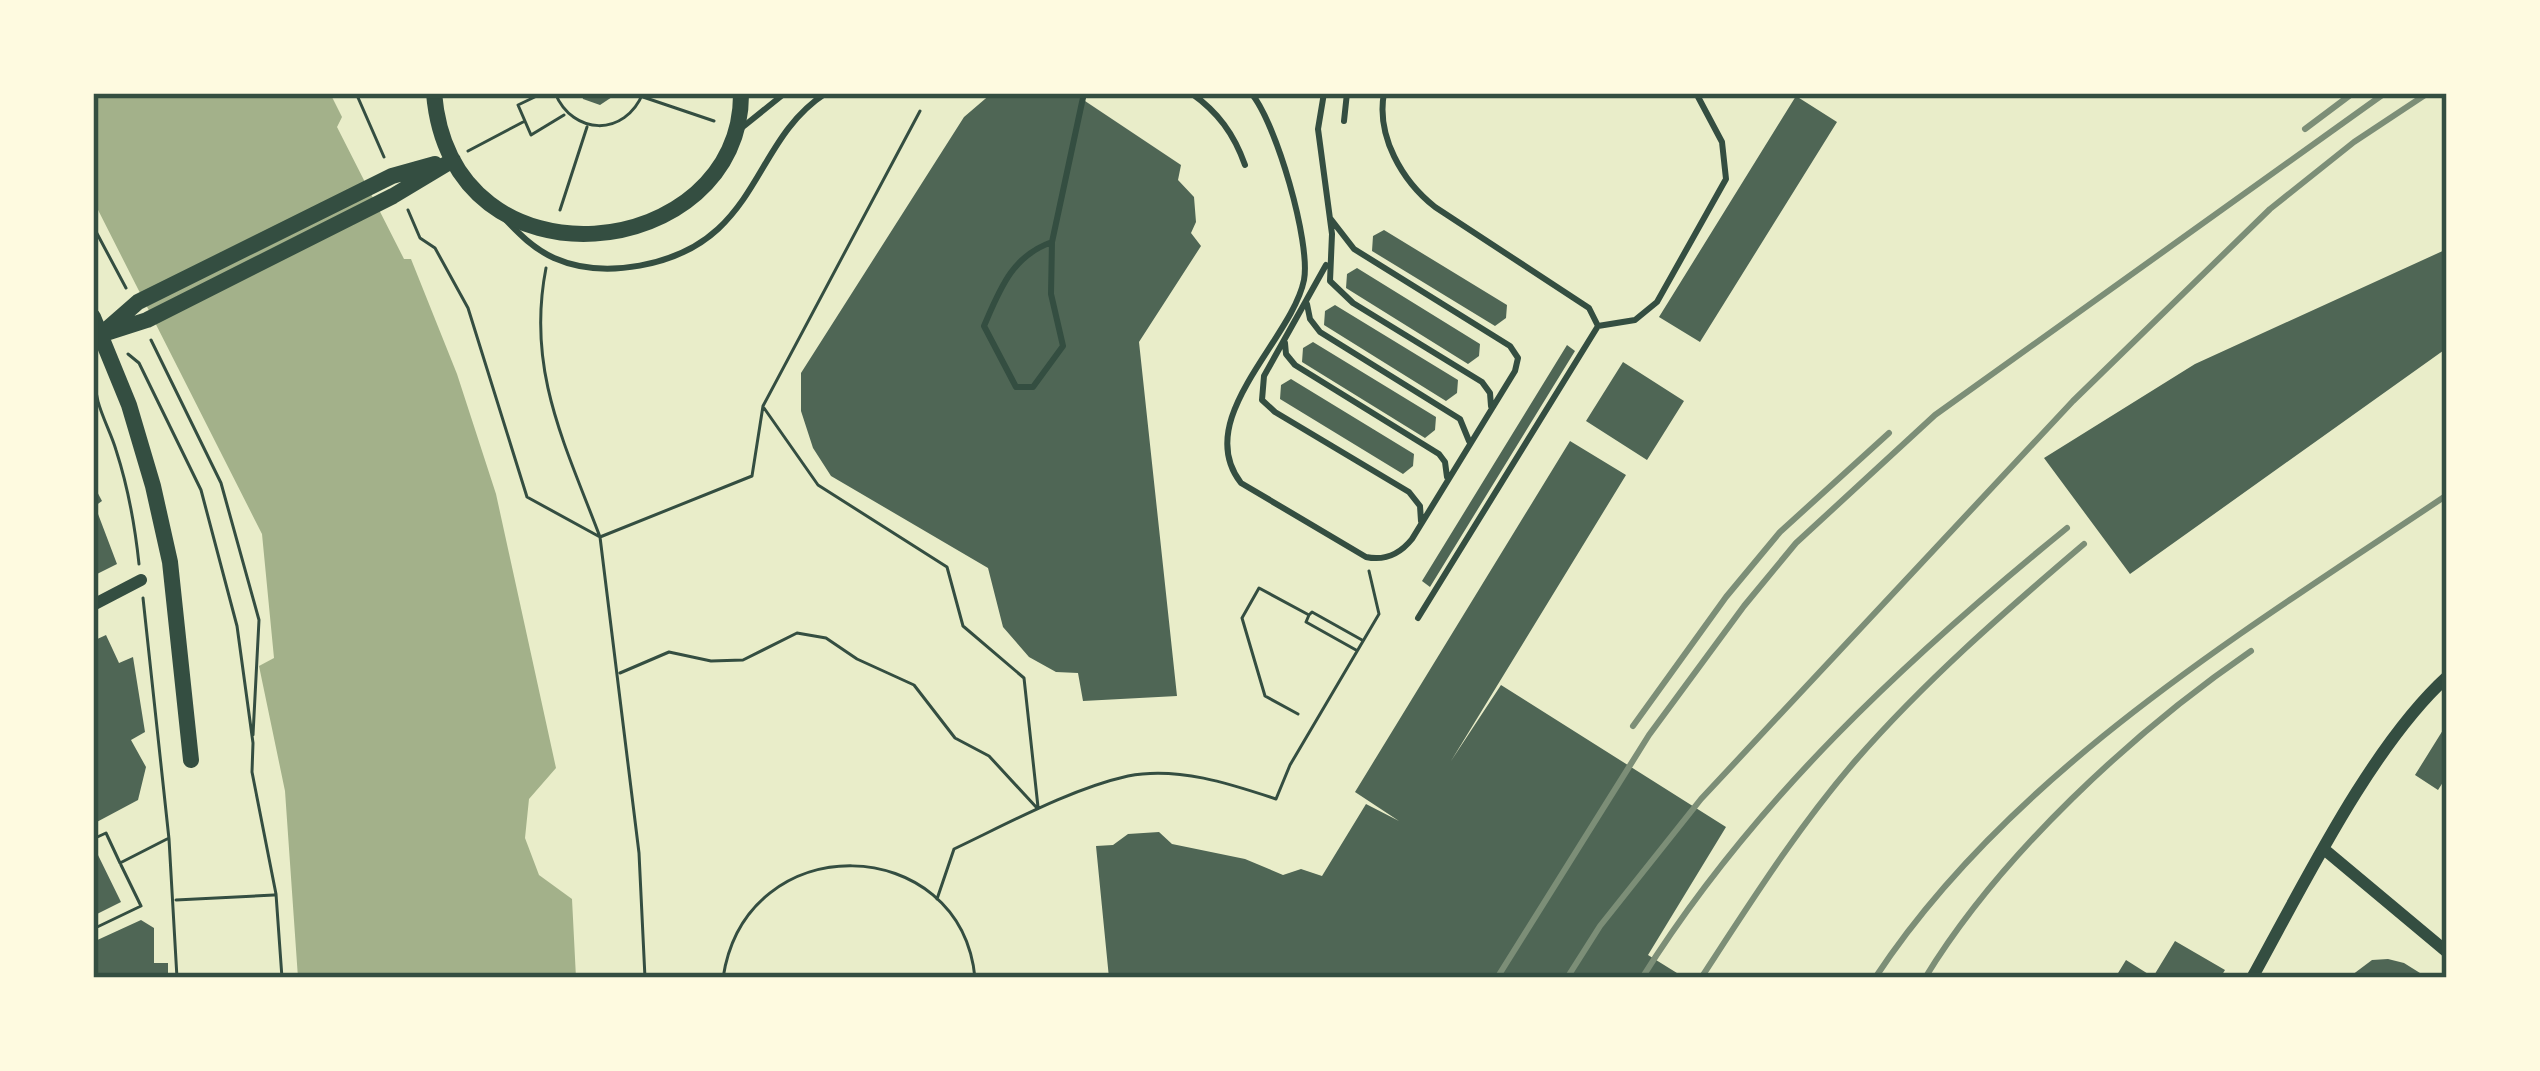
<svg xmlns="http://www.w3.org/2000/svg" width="2540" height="1071" font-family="Rubik,sans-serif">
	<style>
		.water { fill: #a3b18a }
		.building { fill: #4f6655 }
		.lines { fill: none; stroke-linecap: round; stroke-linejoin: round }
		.path { stroke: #344e41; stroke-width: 3 }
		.service { stroke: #344e41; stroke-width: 6 }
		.minor { stroke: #344e41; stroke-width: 12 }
		.tertiary { stroke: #344e41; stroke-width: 16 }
		.rail { stroke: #7c8e77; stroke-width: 6 }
		.neatline { fill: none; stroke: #344e41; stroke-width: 4.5 }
	</style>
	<rect width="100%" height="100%" fill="#e9edc9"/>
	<path class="water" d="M93 93H330L342 117 337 127 404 259H411L457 374 496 494 556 768 529 799 525 838 539 875 572 899 576 978H298L285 791 259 666 274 658 262 534 93 200Z"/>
	<path class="building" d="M581 93H618L600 105 583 99Z
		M992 93H1073L1181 165 1178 180 1194 197 1196 222 1191 233 1201 246 1139 342 1177 696 1083 701 1078 673 1056 672 1029 657 1003 627 988 568 831 476 813 448 801 411V373L964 117Z
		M1796 96 1837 122 1700 342 1659 317Z
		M1384 230 1507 305 1506 318 1495 326 1372 251 1373 236Z
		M2447 249V348L2130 574 2044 458 2195 364Z
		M1357 268 1480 344 1479 356 1468 364 1346 288 1347 274Z
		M1335 305 1458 380 1457 393 1446 401 1324 325 1325 311Z
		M1313 342 1436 417 1435 430 1425 438 1302 362 1303 348Z
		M1567 345 1575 351 1430 587 1422 581Z
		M1623 362 1684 401 1647 460 1586 421Z
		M1291 379 1414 454 1413 466 1403 474 1280 399 1281 385Z
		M1570 441 1626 475 1451 761 1501 685 1726 827 1648 955 1685 978H1109L1096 846 1113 845 1128 834 1159 832 1172 844 1245 859 1283 875 1301 869 1322 876 1366 804 1399 821 1355 792Z
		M93 484 102 501 95 506 117 564 93 576Z
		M106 635 119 663 133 657 145 732 131 740 146 767 138 800 93 824V641Z
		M2443 730 2447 732V776L2438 790 2415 775Z
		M97 853 121 902 93 916V855Z
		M141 920 154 928V963H168V978H93V942Z
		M2175 941 2225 970 2220 978H2115L2126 960 2153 977Z
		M2388 959 2404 963 2428 978H2348L2372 960Z"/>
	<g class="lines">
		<path class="path" d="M356 93 384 157
			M543 93 518 105 531 135 564 115
			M555 93C573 136 625 137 643 93
			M643 97 714 121
			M468 151 523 122
			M408 210 420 238 435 248 468 308 527 497 600 537 639 853 645 978
			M560 210 587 127
			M93 226 126 288
			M546 268C526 370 565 444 600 537L752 476 763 406 920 111
			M151 340 221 483 259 620 253 735
			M128 354 139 363 201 490 237 626 253 743 252 772 276 894 282 978
			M96 376C92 401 109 426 116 450 128 487 135 526 139 564
			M764 408 818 485 947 567 963 626 1024 678 1038 807
			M143 598 169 839 177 978
			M1309 615 1312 612 1362 640
			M620 673 669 652 711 661 743 660 797 633 826 638 857 659 914 685 955 738 989 756 1037 808
			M1298 714 1265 696 1242 618 1259 588 1309 615 1306 622 1356 650
			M93 839 106 833 120 863 167 839
			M937 899 954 849C1007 824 1070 789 1128 776 1177 766 1231 784 1276 799L1290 765 1379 614 1369 571
			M176 900 274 895
			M93 929 141 906 121 865
			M723 978C746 825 961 832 975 978"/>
		<path class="service" d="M1191 93C1218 112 1234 134 1245 165
			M1251 93C1276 122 1311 243 1304 280 1292 340 1191 419 1241 483L1366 557C1385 561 1400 554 1412 539L1515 371 1518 358 1510 346 1354 249 1330 218
			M1324 93 1318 129 1332 234 1330 281 1353 303 1482 382 1490 393 1491 406
			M1384 93C1376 136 1402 181 1435 207L1589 308 1598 326 1418 618
			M1344 121 1347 93
			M739 130 785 93
			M504 218C519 234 534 249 554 258 604 280 678 266 718 229 763 187 771 129 826 93
			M1052 242C1012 256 1000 289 984 326L1016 387H1033L1063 346 1051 294 1052 242 1084 93
			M1326 265 1264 376 1262 400 1275 412 1409 492 1420 506 1421 521
			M1307 304 1310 319 1320 332 1460 419 1469 441
			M1598 326 1635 320 1657 302 1726 179 1722 142 1696 93
			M1285 343 1286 354 1295 365 1439 454 1445 462 1447 477"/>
		<path class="minor" d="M93 605 141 580
			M2325 850 2447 952
			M2252 978C2303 886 2371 746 2447 677"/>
		<path class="tertiary" d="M434 93C451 299 743 262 741 93
			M93 317 129 405 153 486 170 562 191 760
			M106 330 138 302 392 176 435 164
			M94 337 147 320 393 196 453 160"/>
		<path class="rail" d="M2305 129 2353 93
			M1633 726 1726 597 1780 532 1889 433
			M1497 978 1649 735 1744 606 1796 543 1935 415 2385 93
			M1567 978 1600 926 1701 799 2073 401 2270 209 2354 142 2428 93
			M1642 978C1752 802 1907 658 2067 528
			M1701 978C1750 903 1798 827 1856 760 1925 681 2004 612 2084 544
			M1875 978C2010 772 2246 630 2447 495
			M1925 978C2000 855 2133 732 2251 651"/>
	</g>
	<rect width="2540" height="1071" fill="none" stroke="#fefae0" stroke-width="192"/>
	<rect x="96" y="96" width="2348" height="879" class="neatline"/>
</svg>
